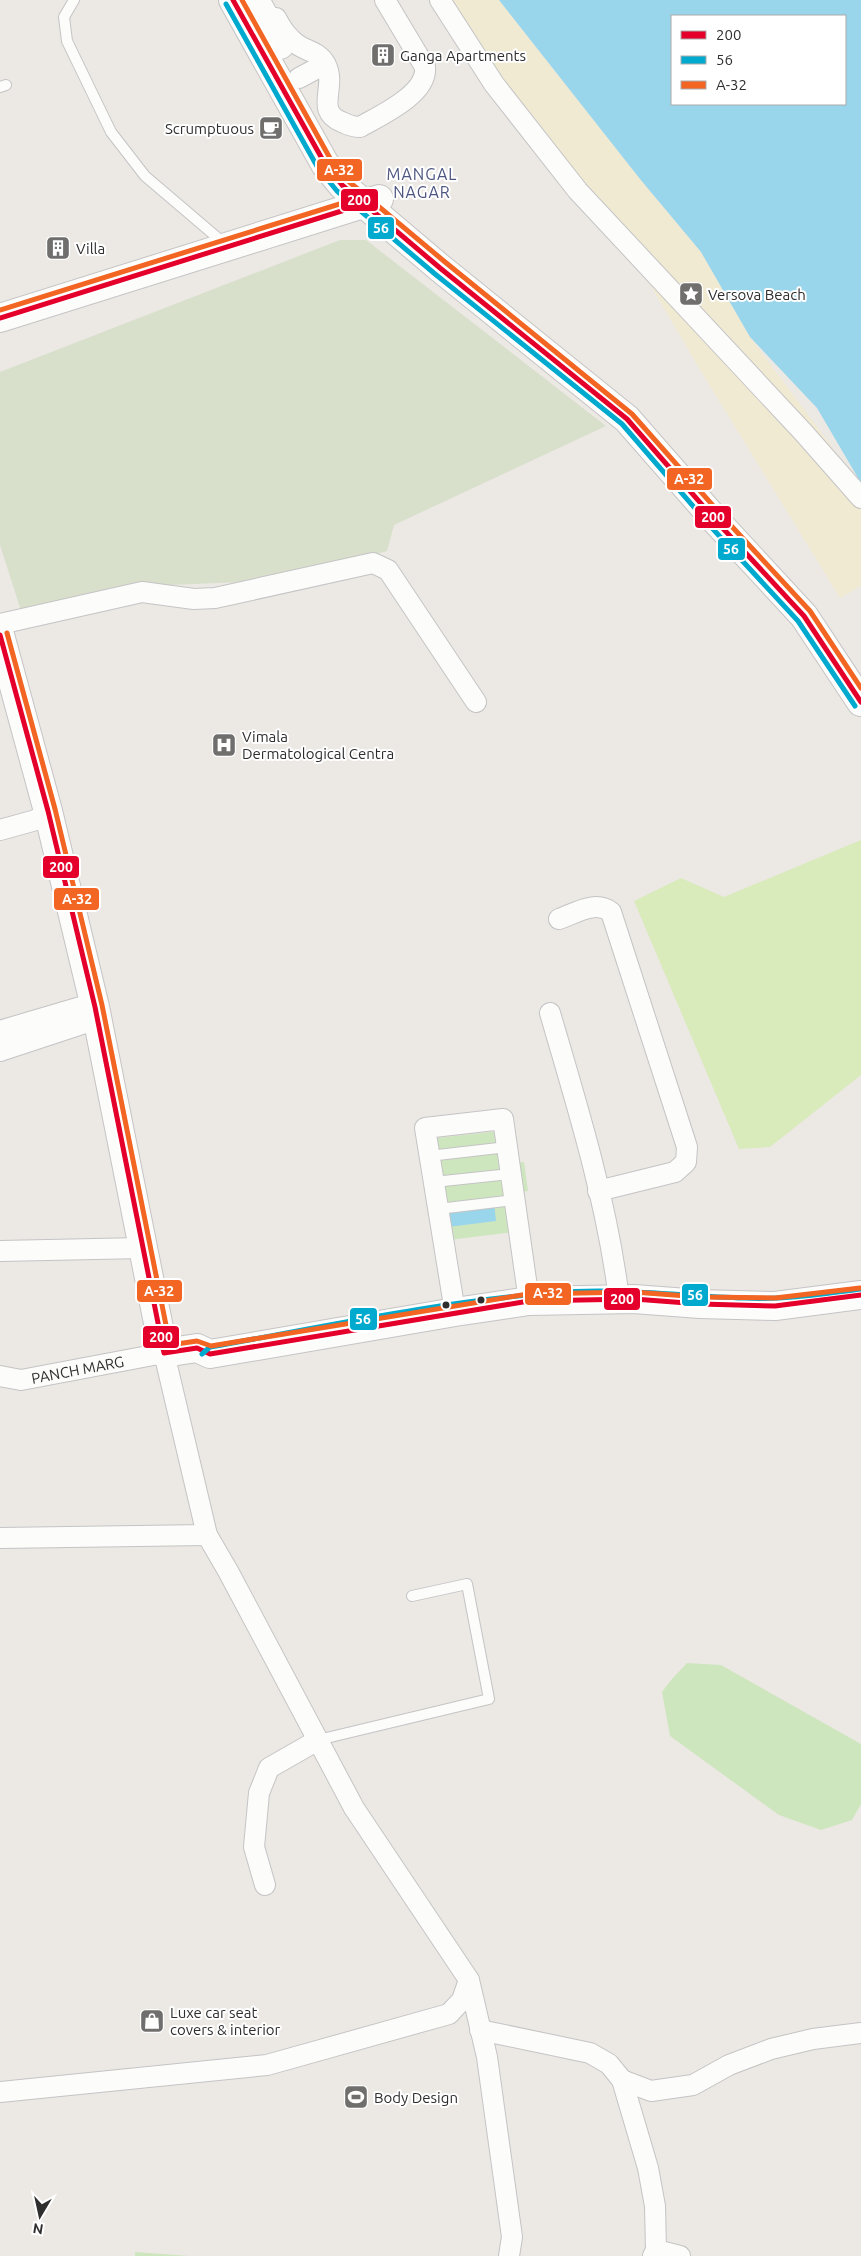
<svg xmlns="http://www.w3.org/2000/svg" width="861" height="2256" font-family="Ubuntu,sans-serif">
	<style>
		.green { fill: #cee6be }
		.sand { fill: #f0ead3 }
		.cemetery { fill: #d8e0cc }
		.pitch { fill: #d9eabb }
		.water { fill: #99d6ec; fill-rule: evenodd }
		.lines { fill: none; stroke-linecap: round; stroke-linejoin: round }
		.lane-casing { stroke: #c5c4c5; stroke-width: 12 }
		.street-casing { stroke: #c5c4c5; stroke-width: 22 }
		.secondary-casing { stroke: #c5c4c5; stroke-width: 30 }
		.lane { stroke: #fcfcfb; stroke-width: 10 }
		.street { stroke: #fcfcfb; stroke-width: 20 }
		.secondary { stroke: #fcfcfb; stroke-width: 28 }
		.bus-1-casing { stroke: #fff; stroke-width: 9 }
		.bus-2-casing { stroke: #fff; stroke-width: 9 }
		.bus-3-casing { stroke: #fff; stroke-width: 9 }
		.bus-1 { stroke: #e4002b; stroke-width: 5 }
		.bus-2 { stroke: #00a9ce; stroke-width: 5 }
		.bus-3 { stroke: #f26522; stroke-width: 5 }
		.bus-dot { fill: #2e2e2e; stroke: #fff; stroke-width: 2 }
		.labels { text-anchor: middle; dominant-baseline: central; stroke-width: 4; stroke-linejoin: round; paint-order: stroke }
		.poi-label { font-size: 15px; fill: #2e2e2e; stroke: #fff; text-anchor: start }
		.street-label { font-size: 15px; fill: #2e2e2e; stroke: #fff }
		.neighbourhood-label { font-size: 16px; letter-spacing: 1px; fill: #4d5680; stroke: #fff }
		.line-badge { stroke: #fff; stroke-width: 2 }
		.badge-label { font-size: 14px; text-anchor: middle; font-weight: bold; fill: #fff }
	</style>
	<rect width="100%" height="100%" fill="#ece8e4"/>
	<path class="green" d="M509 1130 513 1163 524 1162 528 1191 517 1193 521 1231 449 1240 436 1138Z
		M687 1663 721 1665 861 1744V1804L852 1820 821 1830 779 1815 670 1736 662 1692 672 1679Z
		M135 2252 189 2256H135Z"/>
	<path class="sand" d="M445 0H499L640 179 701 252 750 337 861 486V586L840 598 699 368 620 233 551 157Z"/>
	<path class="cemetery" d="M340 240H366L606 426 394 525 387 551 270 581 120 587 23 617 0 545V372Z"/>
	<path class="pitch" d="M861 840V1075L770 1147 739 1149 634 901 681 878 724 897Z"/>
	<path class="water" d="M499 0H861V483L817 408 750 337 701 252 640 179ZM672 16H845V104H672Z
		M494 1202 496 1221 448 1227 445 1208Z"/>
	<g class="lines">
		<defs>
			<path id="lane" d="M74 0 64 17 67 41 111 132 145 176 226 245
				M0 87 6 85
				M429 1156 507 1147
				M434 1182 510 1174
				M438 1209 514 1200
				M318 1740 489 1699 467 1584 412 1596"/>
			<g id="street">
				<path d="M440 0 494 84 578 191 803 432 861 498"/>
				<path d="M276 18C281 28 289 39 298 45 309 52 319 52 326 65 337 88 314 111 342 122 348 125 353 127 360 127 381 115 428 94 425 67L385 0"/>
				<path d="M299 78 325 64"/>
				<path d="M0 624 142 592 194 599 215 598 373 563 388 570 476 702"/>
				<path d="M0 830 36 820 48 811"/>
				<path d="M559 919C576 913 595 900 611 912L687 1147 686 1162 675 1172 598 1191"/>
				<path d="M550 1013C576 1102 604 1192 617 1284"/>
				<path d="M0 1051 88 1022"/>
				<path d="M0 1251 143 1248"/>
				<path d="M455 1312 425 1128 503 1119 529 1301"/>
				<path id="s1" d="M0 1376 21 1380 164 1353 207 1535 228 1571 354 1808 469 1980 487 2057 512 2237 509 2256"/>
				<path d="M0 1538 207 1535"/>
				<path d="M265 1885 254 1847 259 1793 269 1768 318 1740"/>
				<path d="M480 2030 590 2053 609 2064 622 2080 648 2168 655 2206 656 2250 653 2256"/>
				<path d="M622 2080 651 2091 693 2085 729 2065 771 2049 813 2039 861 2033"/>
				<path d="M0 2092 267 2065 449 2014 462 2000 469 1980"/>
				<path d="M656 2250 680 2256"/>
			</g>
			<path id="secondary" d="M233 0 325 164 342 185 440 268 627 419 718 523 804 616 861 702
				M255 0 280 45
				M0 318 379 199
				M0 635 48 811 95 1007 164 1353 197 1348 210 1354 455 1312 529 1301 634 1299 700 1304 775 1306 861 1295
				M0 1035 95 1007"/>
		</defs>
		<use href="#lane" class="lane-casing"/>
		<use href="#street" class="street-casing"/>
		<use href="#secondary" class="secondary-casing"/>
		<use href="#lane" class="lane"/>
		<use href="#street" class="street"/>
		<use href="#secondary" class="secondary"/>
		<defs>
			<path id="bus-1" d="M233 0 325 164 342 185 440 268 627 419 718 523 804 616 861 702
				M0 318 364 204
				M0 635 48 811 95 1007 164 1353 197 1348 210 1354 529 1301 634 1299 700 1304 775 1306 861 1295"/>
			<path id="bus-2" d="M226 4 318 168 337 191 435 274 622 424 712 528 798 621 855 706
				M202 1354 210 1347C323 1327 436 1302 551 1293 615 1287 680 1296 744 1298 783 1300 822 1294 861 1289"/>
			<path id="bus-3" d="M242 0 331 160 347 180 445 262 632 414 724 518 810 611 861 688
				M0 310 362 197
				M7 633 55 809 102 1005 170 1345 197 1341 211 1346 528 1294 634 1292 700 1297 775 1298 860 1288"/>
		</defs>
		<use href="#bus-1" class="bus-1-casing"/>
		<use href="#bus-2" class="bus-2-casing"/>
		<use href="#bus-3" class="bus-3-casing"/>
		<use href="#bus-1" class="bus-1"/>
		<use href="#bus-2" class="bus-2"/>
		<use href="#bus-3" class="bus-3"/>
	</g>
	<defs>
		<symbol id="building-square" viewBox="-11 -11 22 22"><rect x="-9" y="-9" width="18" height="18" rx="4" fill="#706f6e" stroke="#fff"/><path d="M-4-6H4V6H1V3H-1V6H-4ZM-2.5-4.3h1.7v1.8h-1.7ZM.8-4.3h1.7v1.8H.8ZM-2.5-1h1.7V.8h-1.7ZM.8-1h1.7V.8H.8Z" fill="#fff"/></symbol>
		<symbol id="cafe-square" viewBox="-11 -11 22 22"><rect x="-9" y="-9" width="18" height="18" rx="4" fill="#706f6e" stroke="#fff"/><path d="M-5.5-4.5H6V0H3Q3 3.5 0 3.5H-2.5Q-5.5 3.5-5.5 0ZM3-3.2v2h1.7v-2ZM-6 4.5H4V6H-6Z" fill="#fff"/></symbol>
		<symbol id="sight-square" viewBox="-11 -11 22 22"><rect x="-9" y="-9" width="18" height="18" rx="4" fill="#706f6e" stroke="#fff"/><path d="M0-6L1.8-2.2L6-1.7L2.9 1.2L3.7 5.4L0 3.3L-3.7 5.4L-2.9 1.2L-6-1.7L-1.8-2.2Z" fill="#fff"/></symbol>
		<symbol id="hospital-square" viewBox="-11 -11 22 22"><rect x="-9" y="-9" width="18" height="18" rx="4" fill="#706f6e" stroke="#fff"/><path d="M-5-5h3v3.5h4V-5h3V5h-3V1.5h-4V5h-3Z" fill="#fff"/></symbol>
		<symbol id="shop-square" viewBox="-11 -11 22 22"><rect x="-9" y="-9" width="18" height="18" rx="4" fill="#706f6e" stroke="#fff"/><path d="M-5-2.5h2.3a2.7 3.5 0 0 1 5.4 0H5L5.5 6h-11ZM-1.5-2.5h3a1.5 2.3 0 0 0-3 0Z" fill="#fff"/></symbol>
		<symbol id="stadium-square" viewBox="-11 -11 22 22"><rect x="-9" y="-9" width="18" height="18" rx="4" fill="#706f6e" stroke="#fff"/><path d="M0-5a6.5 5 0 1 0 0 10a6.5 5 0 1 0 0-10ZM-3.5-1.8h7v3.6h-7Z" fill="#fff"/></symbol>
	</defs>
	<g fill-rule="evenodd">
		<use href="#building-square" x="369" y="41" width="28" height="28"/>
		<use href="#cafe-square" x="257" y="114" width="28" height="28"/>
		<use href="#building-square" x="44" y="234" width="28" height="28"/>
		<use href="#sight-square" x="677" y="280" width="28" height="28"/>
		<use href="#hospital-square" x="210" y="731" width="28" height="28"/>
		<use href="#shop-square" x="138" y="2007" width="28" height="28"/>
		<use href="#stadium-square" x="342" y="2083" width="28" height="28"/>
	</g>
	<g class="bus-dot">
		<circle cx="481" cy="1300" r="4.5"/>
		<circle cx="446" cy="1305" r="4.5"/>
	</g>
	<g class="labels">
		<g class="poi-label">
			<text x="400" y="55">Ganga Apartments</text>
			<text x="254" y="128" text-anchor="end">Scrumptuous</text>
			<text x="76" y="248">Villa</text>
			<text x="708" y="294">Versova Beach</text>
			<text x="242" y="736">Vimala<tspan x="242" dy="17">Dermatological Centra</tspan></text>
			<text x="170" y="2012">Luxe car seat<tspan x="170" dy="17">covers &amp; interior</tspan></text>
			<text x="374" y="2097">Body Design</text>
		</g>
		<g class="street-label">
			<text stroke="none"><textPath href="#s1" startOffset="79">PANCH MARG</textPath></text>
		</g>
		<g class="neighbourhood-label">
			<text x="422" y="174">MANGAL<tspan x="422" dy="18">NAGAR</tspan></text>
		</g>
	</g>
	<g class="line-badge">
		<rect x="316" y="158" width="47" height="24" rx="5" fill="#f26522"/>
		<rect x="340" y="188" width="39" height="24" rx="5" fill="#e4002b"/>
		<rect x="367" y="216" width="28" height="24" rx="5" fill="#00a9ce"/>
		<rect x="666" y="467" width="47" height="24" rx="5" fill="#f26522"/>
		<rect x="694" y="505" width="38" height="24" rx="5" fill="#e4002b"/>
		<rect x="717" y="537" width="29" height="24" rx="5" fill="#00a9ce"/>
		<rect x="42" y="855" width="38" height="24" rx="5" fill="#e4002b"/>
		<rect x="53" y="887" width="47" height="24" rx="5" fill="#f26522"/>
		<rect x="136" y="1279" width="47" height="24" rx="5" fill="#f26522"/>
		<rect x="524" y="1282" width="48" height="24" rx="5" fill="#f26522"/>
		<rect x="681" y="1283" width="28" height="24" rx="5" fill="#00a9ce"/>
		<rect x="603" y="1287" width="38" height="24" rx="5" fill="#e4002b"/>
		<rect x="349" y="1307" width="29" height="24" rx="5" fill="#00a9ce"/>
		<rect x="142" y="1325" width="38" height="24" rx="5" fill="#e4002b"/>
	</g>
	<g class="badge-label">
		<text x="339" y="175">A-32</text>
		<text x="359" y="205">200</text>
		<text x="381" y="233">56</text>
		<text x="689" y="484">A-32</text>
		<text x="713" y="522">200</text>
		<text x="731" y="554">56</text>
		<text x="61" y="872">200</text>
		<text x="77" y="904">A-32</text>
		<text x="159" y="1296">A-32</text>
		<text x="548" y="1298">A-32</text>
		<text x="695" y="1300">56</text>
		<text x="622" y="1304">200</text>
		<text x="363" y="1324">56</text>
		<text x="161" y="1342">200</text>
	</g>
	<rect x="671" y="15" width="175" height="90" fill="#ffffff" stroke="#ababab"/>
	<rect x="681" y="31" width="25" height="8" fill="#e4002b" stroke="#ababab"/>
	<text x="716" y="40" font-size="15" fill="#2e2e2e">200</text>
	<rect x="681" y="56" width="25" height="8" fill="#00a9ce" stroke="#ababab"/>
	<text x="716" y="65" font-size="15" fill="#2e2e2e">56</text>
	<rect x="681" y="81" width="25" height="8" fill="#f26522" stroke="#ababab"/>
	<text x="716" y="90" font-size="15" fill="#2e2e2e">A-32</text>
	<g transform="translate(40 2216) rotate(189)" stroke="#ffffff" stroke-width="4" paint-order="stroke">
	<path d="M0-4L9 19L0 12L-9 19Z" fill="#2e2e2e"/>
	<text y="-8" font-size="14" font-weight="bold" text-anchor="middle" fill="#2e2e2e">N</text>
	</g>
</svg>
